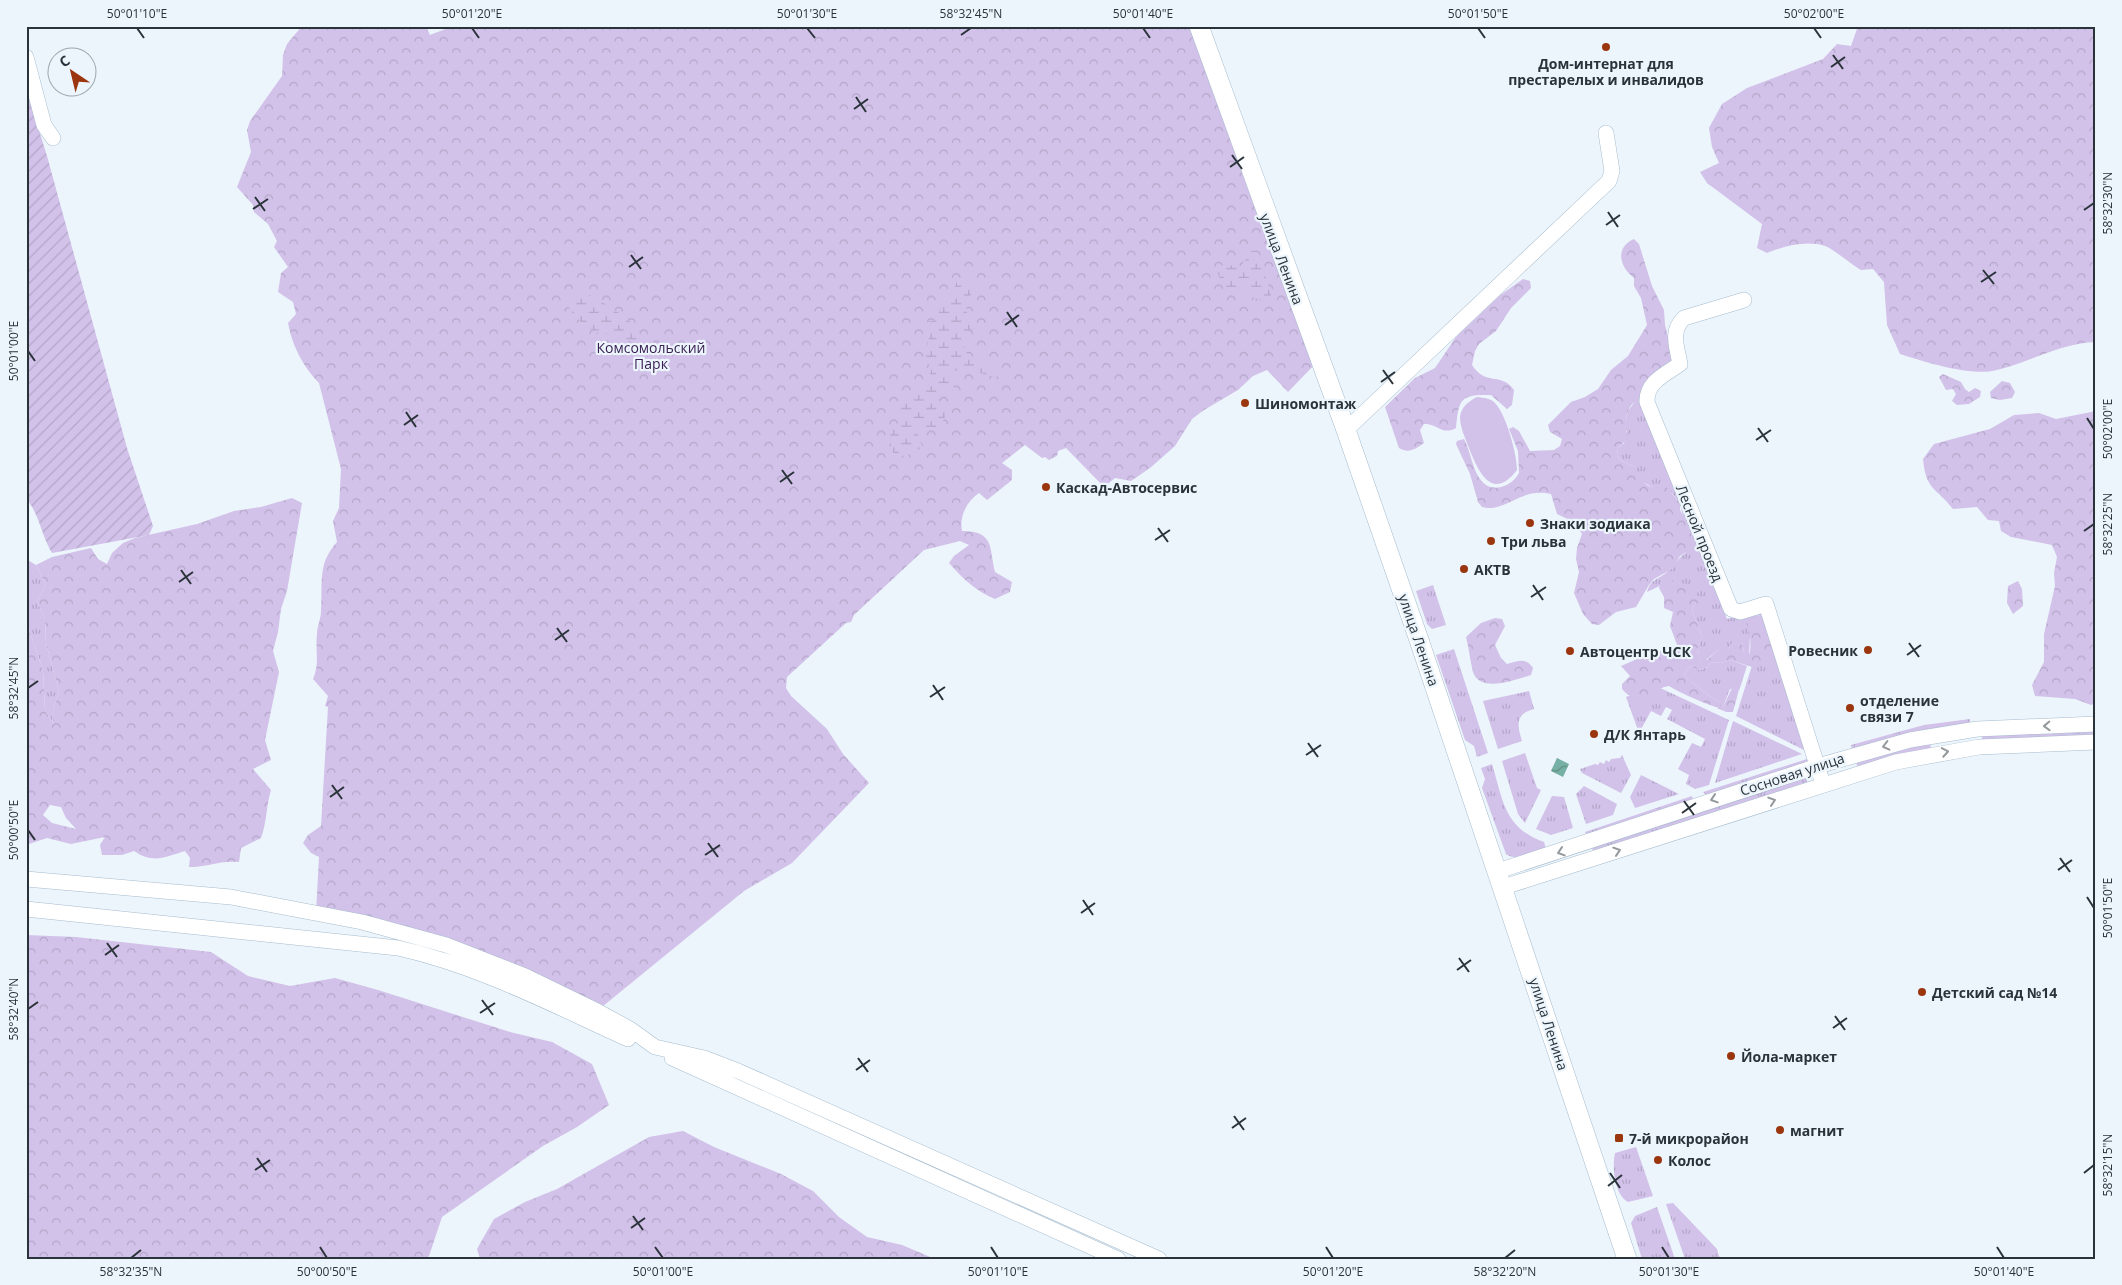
<svg xmlns="http://www.w3.org/2000/svg" width="2122" height="1285" font-family="'Open Sans',sans-serif">
	<style>
		.grass { fill: url(#grass-tufts) }
		.forest { fill: url(#forest-crowns); fill-rule: evenodd }
		.wetland { fill: url(#wetland-marsh) }
		.garden { fill: url(#garden-furrows) }
		.pitch { fill: #d2c1e9 }
		.water { fill: url(#water-waves) }
		.lines { fill: none; stroke-linecap: round; stroke-linejoin: round }
		.minor-casing { stroke: #a6bcce; stroke-width: 16 }
		.major-casing { stroke: #a6bcce; stroke-width: 20 }
		.minor { stroke: #fff; stroke-width: 15 }
		.major { stroke: #fff; stroke-width: 19 }
		.oneway { stroke: #94999c }
		.ticks { fill: none; stroke: #2a333a; stroke-width: 2 }
		.poi-dot { fill: #9b350e; stroke: #ecf5fc; stroke-width: 2 }
		.labels { text-anchor: middle; dominant-baseline: central; stroke-width: 4.5; stroke-linejoin: round; paint-order: stroke }
		.poi-label { font-size: 14px; font-weight: bold; fill: #2a333a; stroke: #ecf5fc; text-anchor: start }
		.street-label { font-size: 14px; fill: #2a333a; stroke: #ecf5fc }
		.park-label { font-size: 14px; fill: #381e51; stroke: #ecf5fc }
		.neatline { fill: none; stroke: #2a333a; stroke-width: 2 }
		.ticks-label { font-size: 12px; text-anchor: middle; fill: #2a333a }
	</style>
	<defs>
		<pattern id="grass-tufts" width="24" height="20" patternUnits="userSpaceOnUse" patternTransform="scale(1.25)"><rect width="24" height="20" fill="#d2c1e9"/><path d="M3 7l-1-3M5 7V3M7 7l1-3M15 17l-1-3M17 17v-4M19 17l1-3" fill="none" stroke="#b4a6c9"/></pattern>
		<pattern id="forest-crowns" width="20" height="18" patternUnits="userSpaceOnUse" patternTransform="scale(1.25)"><rect width="20" height="18" fill="#d2c1e9"/><path d="M2 6a3 3 0 1 1 6 0M12 15a3 3 0 1 1 6 0" fill="none" stroke="#b4a6c9"/></pattern>
		<pattern id="wetland-marsh" width="20" height="14" patternUnits="userSpaceOnUse" patternTransform="scale(1.25)"><rect width="20" height="14" fill="#d2c1e9"/><path d="M1 5h8M5 5V1M11 12h8M15 12V8" fill="none" stroke="#b4a6c9"/></pattern>
		<pattern id="garden-furrows" width="10" height="10" patternUnits="userSpaceOnUse" patternTransform="scale(1.25)"><rect width="10" height="10" fill="#d2c1e9"/><path d="M-1 1l2-2M0 10L10 0M9 11l2-2" fill="none" stroke="#b4a6c9"/></pattern>
		<pattern id="water-waves" width="16" height="10" patternUnits="userSpaceOnUse" patternTransform="scale(1.25)"><rect width="16" height="10" fill="#76afa3"/><path d="M0 5q4-4 8 0t8 0" fill="none" stroke="#618f86"/></pattern>
	</defs>
	<rect width="100%" height="100%" fill="#ecf5fc"/>
	<path class="grass" d="M1642 399 1727 619 1764 608 1763 616 1751 615 1749 656 1744 653 1742 642H1733L1728 650H1718L1706 660 1701 661 1697 651C1698 646 1702 640 1701 635 1700 625 1692 617 1692 607L1696 603C1694 589 1683 586 1670 581L1647 592C1651 579 1657 580 1666 573 1674 567 1677 558 1686 553L1690 529 1683 517 1680 503 1671 492 1652 487 1639 480 1635 467 1622 461 1617 456 1618 448 1624 443 1627 431 1624 425 1628 411 1636 400Z
		M26 559 36 565 46 585 37 601 45 619 46 643 59 692 53 710 55 725 45 711 43 670 29 630V573L26 570Z
		M1433 585 1446 625 1432 629 1427 624 1416 591Z
		M1768 615 1806 751 1736 716Z
		M1454 649 1488 753 1477 757 1474 746 1465 740 1436 655Z
		M1730 660 1747 666 1739 691V688L1730 689 1723 707 1726 712 1717 708H1720V703C1715 700 1686 679 1684 674L1690 666 1699 670 1708 667 1711 662 1721 663Z
		M1656 686 1729 720 1709 785 1695 789 1686 784 1689 775 1678 769 1692 743 1701 747 1705 739 1667 719 1672 710 1666 707 1661 716 1651 711 1639 733 1626 697Z
		M1529 691 1534 709C1515 714 1517 725 1522 741L1498 749 1483 701Z
		M1970 719V723L1924 730 1852 749 1851 745 1924 725Z
		M1733 721 1802 754 1715 783Z
		M2096 729V736L1982 741V735Z
		M1930 743 1931 748 1857 766 1856 761Z
		M1525 753 1537 788 1541 790 1525 823 1518 814 1502 761Z
		M1622 755 1631 775 1621 793 1582 773 1580 769 1595 764 1598 765 1600 762 1604 764 1606 760 1609 762 1611 759 1620 758Z
		M1807 759 1809 764 1707 796 1703 792Z
		M1492 764C1503 800 1504 828 1544 842L1546 849C1535 853 1516 862 1506 854L1482 788 1485 779 1481 768Z
		M1641 775 1679 794 1635 808 1630 797Z
		M1806 776 1807 782 1594 853 1592 848Z
		M1584 786 1617 804 1613 815 1586 824 1576 794Z
		M1552 796 1564 797 1573 828 1551 835 1536 829Z
		M1692 796 1693 800 1587 836 1585 832Z
		M1636 1147 1653 1196 1628 1202C1614 1194 1612 1167 1615 1153Z
		M1673 1203 1717 1249 1720 1259H1685L1666 1204Z
		M1657 1207 1675 1259H1642L1631 1223 1635 1216Z"/>
	<path class="forest" d="M302 26H426L430 35 453 26H1199L1320 359 1288 392 1267 370 1253 376 1238 390 1204 410 1192 419 1175 446 1150 468 1131 481 1115 478 1104 487 1066 448 1058 451 1057 456 1049 460 1045 457 1042 458 1025 445 1002 463 1012 470V480L987 500 979 493C967 501 959 516 962 531 995 531 989 548 995 572L1012 582 1010 592 995 599C977 592 962 578 949 563L954 556 969 545 960 541 924 550 854 615 851 622 846 623 787 677 786 688 791 696 827 729 843 754 869 783 792 863 744 891 597 1011 525 976 316 913 319 857 311 853 303 843 308 835 321 826 328 707 325 706 328 696 313 679C320 665 315 649 317 634 317 626 321 619 321 611 323 583 317 564 337 542L333 521 339 508 341 469 319 383C303 367 292 345 288 323L296 314 293 302 278 292 281 273 288 267 274 247 277 241 268 224 254 212 253 205 237 187 251 152 247 130 250 121 282 76 283 55 287 44Z
		M1858 26H2096V342C2061 343 2030 362 1997 370 1972 377 1925 362 1900 354L1887 325 1884 282 1873 269 1861 270C1852 265 1832 248 1825 246 1806 240 1784 246 1767 253L1757 248 1762 224 1707 183 1700 172 1719 163 1712 147 1709 128 1722 104 1747 88 1823 59 1837 44 1851 46Z
		M1634 239 1639 244 1652 286 1664 310 1665 325 1674 361 1642 399C1630 401 1627 412 1625 423 1624 427 1628 433 1628 438L1618 448 1617 456 1622 461 1635 467C1641 477 1640 483 1652 487L1659 484 1666 487 1680 503V510L1690 529 1694 543 1692 549 1680 556 1672 569 1654 579 1649 585 1636 607 1616 612 1599 625 1592 624 1583 614 1574 593 1579 572 1576 559 1577 548 1582 534 1574 522 1557 514 1551 494C1520 487 1506 513 1482 507L1478 502 1470 474 1456 444 1457 441 1464 439C1473 455 1474 493 1501 487 1509 485 1515 480 1519 473L1518 451 1509 429 1513 427 1519 431 1530 451 1554 450 1560 446 1562 439 1550 432 1548 425 1571 402 1585 397 1598 389 1611 370 1628 356 1647 325 1641 298 1634 286V278C1619 267 1615 247 1634 239Z
		M1523 279 1530 281 1531 288 1511 308 1496 331 1479 344 1475 351 1472 365C1486 387 1500 371 1514 390L1512 405 1507 409 1491 395C1459 394 1459 400 1456 428 1443 436 1436 423 1424 424L1420 430 1424 443C1415 449 1409 454 1399 448L1385 407 1415 378 1435 368 1456 337 1499 296Z
		M1943 374 1961 382 1965 389 1969 392 1975 388 1981 391 1980 397 1969 404 1957 405 1952 401 1956 394 1953 389 1946 390 1939 377Z
		M2002 381 2010 383 2015 392 2012 398 2000 400 1991 398 1990 392Z
		M2096 411V703L2091 705 2075 699 2035 696 2032 685 2044 662V634L2055 586 2054 573 2057 557 2052 545 2011 537 2001 531 1999 521 1988 520 1977 507 1953 509C1936 487 1926 491 1923 459L1934 444 1990 429 2014 415 2039 413 2056 419Z
		M292 498 302 503 287 591 281 609 278 632 273 651 279 672 265 740 271 760 253 769 271 790C266 806 267 822 261 838L241 848 239 862C221 860 207 867 189 867L190 858 185 851C165 857 153 864 134 851L122 855H102L100 845 105 837 71 844 47 838 29 844 26 843V570L29 573V630L43 670 45 711 54 724 53 710 59 692 46 643 45 619 37 601 46 585 36 565 52 557 91 548 98 559 107 564 112 553 123 543 135 538 197 524 234 511 261 507ZM50 805 61 807 66 818 76 829 52 823 43 815Z
		M1675 580 1685 584 1695 596H1700L1704 600 1701 604 1696 603 1692 607C1692 617 1700 625 1701 635 1702 640 1698 646 1697 651L1701 660H1707L1718 650H1728L1733 642 1738 639 1742 642 1744 653 1749 655C1752 648 1750 628 1746 623V618L1751 615 1763 616 1778 667 1774 669 1766 663 1752 667 1730 660 1721 663 1711 662 1708 667 1699 670 1690 666 1684 674C1686 679 1715 700 1720 703V708C1712 707 1676 691 1669 686 1649 689 1639 709 1622 689V684L1630 676 1621 666C1637 660 1658 646 1675 652L1679 650 1670 626 1673 612 1664 608V597L1659 588 1661 583Z
		M2018 581 2022 589 2023 606 2013 614 2007 603 2008 586Z
		M1495 618 1502 619 1505 626 1495 645 1501 658 1507 664C1519 661 1526 657 1533 668L1531 675C1517 679 1480 694 1473 672 1470 661 1469 648 1466 637L1481 623Z
		M1734 684H1738L1739 688C1739 691 1734 708 1733 712H1726L1723 707Z
		M26 935 76 937 211 952 248 976 290 986 335 978 378 990 510 1032 552 1042 592 1064 609 1105 577 1127 543 1146 442 1217 429 1256 425 1259H26Z
		M683 1131 714 1147 781 1174 813 1191 839 1217 867 1237 902 1245 935 1259H480L477 1249 494 1219 525 1202 557 1189 649 1137Z"/>
	<path class="wetland" d="M1252 250 1259 254 1273 302 1263 298 1256 301 1245 288 1229 294C1222 287 1221 278 1215 269L1217 265 1241 266Z
		M957 281 975 282 966 310 969 322 979 328 969 330C964 338 963 343 966 353L989 365 997 372V377L985 375 975 370 950 371 948 379 955 389 941 396 938 403 946 410C945 428 933 430 918 429V438L925 450 916 449 908 455 895 457 891 446 890 432 900 421 901 401 922 394 929 379 932 367 924 360 929 338 924 330 925 323 937 319 943 301 953 292Z
		M584 293C595 296 630 319 637 328 639 331 640 336 641 339L633 343C614 330 617 337 599 333 587 331 574 315 566 305L570 298Z"/>
	<path class="garden" d="M26 89 47 156 127 448 153 526 149 535 52 553C42 537 38 510 26 499Z"/>
	<path class="pitch" d="M1477 397C1484 398 1490 398 1495 403 1506 414 1517 454 1517 470 1490 505 1476 466 1467 443 1464 435 1460 426 1460 417 1461 407 1469 401 1477 397Z"/>
	<path class="water" d="M1557 758 1569 764 1563 777 1551 771Z"/>
	<g class="lines">
		<defs>
			<path id="minor" d="M26 57 44 125 53 138
				M1744 300 1684 318C1670 331 1677 347 1680 364 1666 374 1646 382 1647 402L1731 609 1740 612 1766 604 1823 784
				M1346 430 1609 181 1612 171 1606 133
				M1498 871 1818 766 1910 740 1977 729 2096 724
				M26 879 231 897 362 922 446 945 525 976 597 1011 630 1029 655 1047 704 1058 738 1071 1159 1259
				M1504 887 1896 762 1979 747 2096 742
				M26 909 398 948C479 966 553 1005 628 1039
				M672 1058 1118 1259"/>
			<path id="major" d="M1199 26 1346 430 1419 640 1627 1259"/>
		</defs>
		<use href="#minor" class="minor-casing"/>
		<use href="#major" class="major-casing"/>
		<use href="#minor" class="minor"/>
		<use href="#major" class="major"/>
	</g>
	<defs><path id="oneway-chevron" d="M-2-3.5L2.5 0L-2 3.5" fill="none" stroke-width="1.6" stroke-linecap="round" stroke-linejoin="round" transform="scale(1.25)"/></defs>
	<g class="oneway">
		<use href="#oneway-chevron" transform="translate(2047 726) rotate(178)"/>
		<use href="#oneway-chevron" transform="translate(1886 746) rotate(166)"/>
		<use href="#oneway-chevron" transform="translate(1945 752) rotate(-10)"/>
		<use href="#oneway-chevron" transform="translate(1714 799) rotate(162)"/>
		<use href="#oneway-chevron" transform="translate(1772 801) rotate(-18)"/>
		<use href="#oneway-chevron" transform="translate(1617 851) rotate(-18)"/>
		<use href="#oneway-chevron" transform="translate(1561 852) rotate(162)"/>
	</g>
	<path class="ticks" d="M137 28 144 38M472 28 479 38M807 28 815 38M1143 28 1150 38M1478 28 1485 38M1814 28 1821 38M961 35 971 28M1833 55 1843 69M1831 67 1845 57M856 97 866 112M854 109 868 99M1232 155 1242 169M1230 167 1244 157M255 197 265 211M253 209 268 199M2084 210 2094 203M1608 212 1618 227M1606 225 1620 215M631 255 641 269M629 267 643 257M1983 270 1994 284M1981 282 1996 272M1007 312 1017 327M1005 325 1019 315M28 351 35 361M1383 370 1393 384M1381 382 1395 372M406 412 416 427M2087 418 2094 429M404 425 418 415M1758 428 1768 442M1756 440 1771 430M782 470 792 484M780 482 794 472M1158 528 1168 542M2084 531 2094 524M1155 540 1170 530M181 570 191 584M179 582 193 572M1533 585 1543 600M1531 597 1546 587M557 628 567 642M555 640 569 630M1909 643 1919 657M1907 655 1921 645M933 685 943 700M28 688 38 681M930 697 945 687M1308 743 1318 757M1306 755 1321 745M332 785 342 799M330 797 344 787M1684 801 1694 815M1682 813 1696 803M28 830 35 840M708 843 718 857M705 855 720 845M2060 858 2070 872M2058 870 2072 860M2087 897 2094 908M1083 900 1093 915M1081 913 1095 903M107 943 117 957M105 955 119 945M1459 958 1469 972M1457 970 1471 960M482 1000 493 1015M28 1009 38 1002M480 1013 495 1003M1835 1016 1845 1030M1833 1028 1847 1018M858 1058 868 1072M856 1070 870 1060M1234 1116 1244 1130M1232 1128 1246 1118M257 1158 267 1172M255 1170 270 1160M1610 1173 1620 1188M2084 1173 2094 1165M1608 1186 1622 1175M633 1216 643 1230M631 1228 645 1218M320 1247 327 1258M655 1247 663 1258M991 1247 998 1258M1326 1247 1333 1258M1662 1247 1669 1258M1997 1247 2004 1258M131 1258 141 1250M1505 1258 1515 1250"/>
	<g class="poi-dot">
		<circle cx="1606" cy="47" r="5"/>
		<circle cx="1245" cy="403" r="5"/>
		<circle cx="1046" cy="487" r="5"/>
		<circle cx="1530" cy="523" r="5"/>
		<circle cx="1491" cy="541" r="5"/>
		<circle cx="1464" cy="569" r="5"/>
		<circle cx="1868" cy="650" r="5"/>
		<circle cx="1570" cy="651" r="5"/>
		<circle cx="1850" cy="708" r="5"/>
		<circle cx="1594" cy="734" r="5"/>
		<circle cx="1922" cy="992" r="5"/>
		<circle cx="1731" cy="1056" r="5"/>
		<circle cx="1780" cy="1130" r="5"/>
		<rect x="1614" y="1133" width="10" height="10" rx="2.5"/>
		<circle cx="1658" cy="1160" r="5"/>
	</g>
	<g class="labels">
		<g class="poi-label">
			<text x="1606" y="63" text-anchor="middle">Дом-интернат для<tspan x="1606" dy="16">престарелых и инвалидов</tspan></text>
			<text x="1255" y="403">Шиномонтаж</text>
			<text x="1056" y="487">Каскад-Автосервис</text>
			<text x="1540" y="523">Знаки зодиака</text>
			<text x="1501" y="541">Три льва</text>
			<text x="1474" y="569">АКТВ</text>
			<text x="1858" y="650" text-anchor="end">Ровесник</text>
			<text x="1580" y="651">Автоцентр ЧСК</text>
			<text x="1860" y="700">отделение<tspan x="1860" dy="16">связи 7</tspan></text>
			<text x="1604" y="734">Д/К Янтарь</text>
			<text x="1932" y="992">Детский сад №14</text>
			<text x="1741" y="1056">Йола-маркет</text>
			<text x="1790" y="1130">магнит</text>
			<text x="1629" y="1138">7-й микрорайон</text>
			<text x="1668" y="1160">Колос</text>
		</g>
		<g class="street-label">
			<text transform="translate(1282 259) rotate(69)">улица Ленина</text>
			<text transform="translate(1700 533) rotate(68)">Лесной проезд</text>
			<text transform="translate(1419 640) rotate(71)">улица Ленина</text>
			<text transform="translate(1792 774) rotate(-18)">Сосновая улица</text>
			<text transform="translate(1549 1024) rotate(72)">улица Ленина</text>
		</g>
		<g class="park-label">
			<text x="651" y="347">Комсомольский<tspan x="651" dy="16">Парк</tspan></text>
		</g>
	</g>
	<rect width="2122" height="1285" fill="none" stroke="#ecf5fc" stroke-width="55"/>
	<g transform="translate(72 72) rotate(325)"><circle r="24" fill="#ecf5fc" stroke="#9ea7ae"/>
	<path d="M0-4L9 19L0 12L-9 19Z" fill="#9b350e"/>
	<text y="-8" font-size="14" font-weight="bold" text-anchor="middle" fill="#2a333a">С</text>
	</g>
	<rect x="28" y="28" width="2066" height="1230" class="neatline"/>
	<g class="ticks-label">
		<text x="137" y="18">50°01'10"E</text>
		<text x="472" y="18">50°01'20"E</text>
		<text x="807" y="18">50°01'30"E</text>
		<text x="971" y="18">58°32'45"N</text>
		<text x="1143" y="18">50°01'40"E</text>
		<text x="1478" y="18">50°01'50"E</text>
		<text x="1814" y="18">50°02'00"E</text>
		<text transform="translate(2108 203) rotate(-90)" y="4">58°32'30"N</text>
		<text transform="translate(14 351) rotate(-90)" y="4">50°01'00"E</text>
		<text transform="translate(2108 429) rotate(-90)" y="4">50°02'00"E</text>
		<text transform="translate(2108 524) rotate(-90)" y="4">58°32'25"N</text>
		<text transform="translate(14 688) rotate(-90)" y="4">58°32'45"N</text>
		<text transform="translate(14 830) rotate(-90)" y="4">50°00'50"E</text>
		<text transform="translate(2108 908) rotate(-90)" y="4">50°01'50"E</text>
		<text transform="translate(14 1009) rotate(-90)" y="4">58°32'40"N</text>
		<text transform="translate(2108 1165) rotate(-90)" y="4">58°32'15"N</text>
		<text x="131" y="1276">58°32'35"N</text>
		<text x="327" y="1276">50°00'50"E</text>
		<text x="663" y="1276">50°01'00"E</text>
		<text x="998" y="1276">50°01'10"E</text>
		<text x="1333" y="1276">50°01'20"E</text>
		<text x="1505" y="1276">58°32'20"N</text>
		<text x="1669" y="1276">50°01'30"E</text>
		<text x="2004" y="1276">50°01'40"E</text>
	</g>
</svg>
